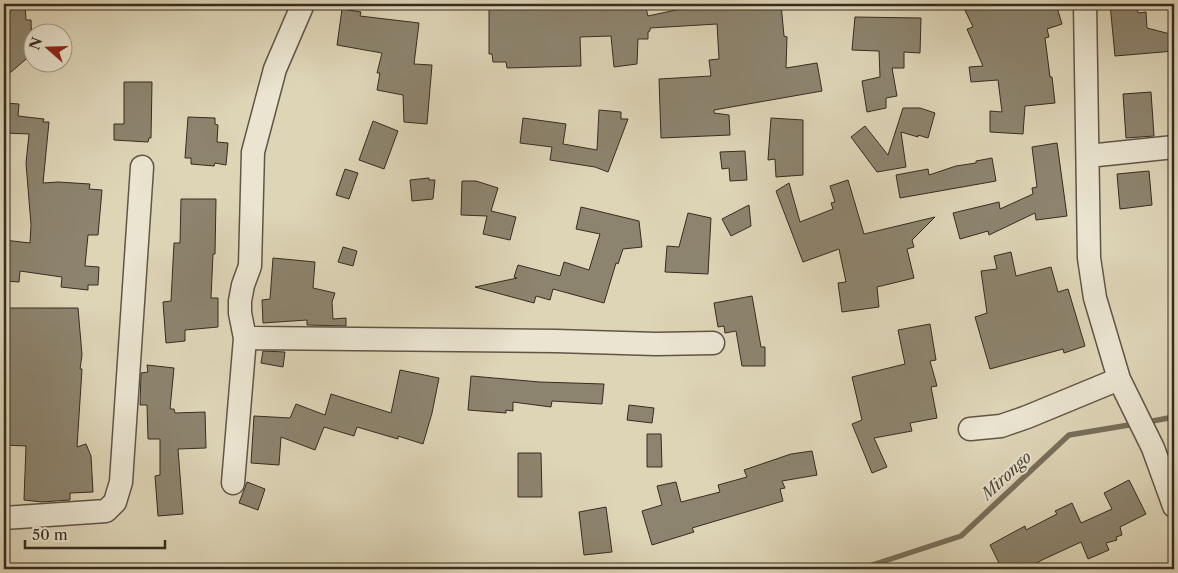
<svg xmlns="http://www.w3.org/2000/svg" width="1178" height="573" font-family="'Libre Caslon Text',serif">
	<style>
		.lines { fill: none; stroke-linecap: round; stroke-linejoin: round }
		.stream { stroke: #796f5c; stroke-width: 5.5 }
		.building { fill: #8d846f; stroke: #362c21 }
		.minor-casing { stroke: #605646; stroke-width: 25 }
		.minor { stroke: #eae4d0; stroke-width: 22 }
		.labels { text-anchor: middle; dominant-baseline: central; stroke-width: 4; stroke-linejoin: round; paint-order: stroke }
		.water-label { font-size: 16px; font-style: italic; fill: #52483a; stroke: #eae4d0 }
	</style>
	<rect width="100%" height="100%" fill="#ded5b7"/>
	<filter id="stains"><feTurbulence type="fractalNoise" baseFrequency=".004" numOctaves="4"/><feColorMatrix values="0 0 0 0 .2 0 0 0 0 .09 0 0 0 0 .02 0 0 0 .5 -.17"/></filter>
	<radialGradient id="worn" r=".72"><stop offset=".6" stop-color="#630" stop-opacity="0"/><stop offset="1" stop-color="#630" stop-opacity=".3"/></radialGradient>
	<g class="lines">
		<path class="stream" d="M1147 422 1174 417
			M860 569 961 536 1069 435 1135 424"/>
	</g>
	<path class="building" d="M4 4H25L26 20H31L32 54 4 78Z
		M519 4H645L648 16 676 10V5L781 4 784 36 787 37 786 68 817 63 822 91 714 110V113L729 115 730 135 661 138 659 79 711 76 709 60 719 59 717 24 650 28V31L648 32V39H638L637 64 614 67 611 36 580 37 581 66 507 68 506 62H493L492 54H489V6H519Z
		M962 4H1056L1062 24 1047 29 1049 37 1045 38 1050 77H1052L1055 103 1025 106 1023 134 990 132V111L1002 112 998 80 971 82 969 67 983 66 967 29 973 27Z
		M1110 4H1137L1138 13 1146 12 1147 28 1174 35V51L1115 56Z
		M342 9 361 12 360 16 419 23 414 64 432 65 427 124 404 122 403 95 377 90 380 73H377L382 53 337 45Z
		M855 17 921 18 920 53 904 52V68H892L897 96 886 98V108L867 112 862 81 880 77 879 51 852 50Z
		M124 82H152L151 138H149L148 142 114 140V124H124Z
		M1151 92 1154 136 1126 138 1123 94Z
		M4 103 19 104 18 116 44 119 43 122H49L43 183 58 182 90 184 89 189 102 190 98 235H88L85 266 99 267 98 285H88V290L61 287 62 277 20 271 19 282 4 281V240L30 243 31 225 26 163 29 134 4 133Z
		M903 108H920L935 113 928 138 918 135V137L901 132 906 167 877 172 851 137 865 126 888 155Z
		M599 110 621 112V119H628L608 172 595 167 550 160 552 147 520 143 523 118 566 124 563 144 597 150Z
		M188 117 215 118V124L218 125 217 142 228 143 226 165 215 163 214 166 191 164V158H185Z
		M771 118 803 120V175L776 177 775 159 768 160Z
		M373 121 398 131 384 169 359 160Z
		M1057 143 1067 216 1036 220 1035 213 989 235 988 231 960 239 953 213 999 202 1000 209 1033 194 1032 188 1037 187 1032 147Z
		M745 151 747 180 730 181 729 168 722 169 720 152Z
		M992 158 996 181 900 198 896 175 928 169 929 175 956 166 976 163V161Z
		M345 169 358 173 349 199 336 195Z
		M1149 171 1152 205 1120 209 1117 174Z
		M429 178V180H435L433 199 412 201 410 180Z
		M848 180 864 234 935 217 912 240 914 247 907 249 914 278 877 287 879 307 842 312 838 283 846 282 839 249 803 262 776 191 789 183 800 222 833 209 831 203 835 202 830 186Z
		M462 181H476L498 188 491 211 516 217 510 240 483 234 487 216 461 215Z
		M181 199H216L215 254H213L211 298H218V327L185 330V341L166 343 163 302 171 301 174 243H180Z
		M749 205 751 226 731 236 722 219Z
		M581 207 639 221 642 247 623 249 618 264 616 263 604 303 553 289 550 300 536 296 534 303 475 287 517 278 514 277 518 265 560 276 564 262 589 270 600 234 576 229Z
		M688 213 711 218 708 274 665 272 667 246 679 247Z
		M343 247 357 251 353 266 338 262Z
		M1011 252 1016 276 1051 267 1058 292 1068 289 1085 346 1064 353 1063 349 990 369 975 317 987 313 981 271 997 269 994 256Z
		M273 258 315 262 313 288 335 293 332 302 333 319 346 318V326L307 325V320L263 323 262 300 270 299Z
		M752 296 761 347H765V366H742L736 331 725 333 724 326 718 327 714 303Z
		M7 308H78L82 355 80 369H82L77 447 86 444 91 456 93 492 70 493V500L42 502 24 500 26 446 4 445V354H7Z
		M930 324 936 360 930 361 937 386 931 387 937 418 910 423 912 431 874 438 887 467 872 473 852 424 862 420 852 377 905 364 898 330Z
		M263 351 285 352 283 367 261 363Z
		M147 365 174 368 170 409H174L175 413 205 412 206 448 178 449 183 514 158 516 155 476 160 475V439H148L147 405H140L141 373 148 372Z
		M400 370 439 378 432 413 423 444 398 436V439L357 427 354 436 324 427 315 450 281 437 279 465 251 463 254 416 290 418 296 404 325 415 331 394 391 413Z
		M471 376 540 382 604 384 602 404 552 401 551 407 513 402V411L506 410V413L468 410Z
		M629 405 654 408 652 423 627 420Z
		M647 434H661L662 467H647Z
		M812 451 817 475 782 481 785 488 780 489 783 501 692 528 694 532 652 545 642 511 662 505 657 486 676 482 681 502 720 492 718 485 747 477 744 470 791 454Z
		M518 453H541L542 497H518Z
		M1129 480 1146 514 1120 527 1122 535 1116 537 1117 540 1106 543 1109 550 1088 559 1081 542 1042 560 1026 569H1024L1022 564 1011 569H1002L990 545 1025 526 1026 530 1057 514 1055 511 1072 503 1081 523 1112 509 1104 493Z
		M247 482 265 489 258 510 239 503Z
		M606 507 612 552 584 555 579 512Z"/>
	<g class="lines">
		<defs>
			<path id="minor" d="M1085 4 1089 258 1095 298 1119 379 1153 448 1174 506
				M1088 156 1174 147
				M245 338 556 341 656 344 713 343
				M970 429 1001 426 1027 417 1119 379
				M233 483 245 338 240 313V301L243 285 250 266 253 152 275 69 303 4
				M4 518 106 511 115 502 121 482 142 167"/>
		</defs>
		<use href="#minor" class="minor-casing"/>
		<use href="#minor" class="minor"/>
	</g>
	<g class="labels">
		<g class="water-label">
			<text transform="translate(1006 475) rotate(-43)">Mirongo</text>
		</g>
	</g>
	<rect width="1178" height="573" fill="none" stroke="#ded5b7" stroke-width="20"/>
	<rect x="5" y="5" width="1168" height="563" fill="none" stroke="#362c21" stroke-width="2.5"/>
	<rect x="10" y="10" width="1158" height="553" fill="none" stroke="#362c21"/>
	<g transform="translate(48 48) rotate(290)"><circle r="24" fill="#eae4d0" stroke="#a29a8a"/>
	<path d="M0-4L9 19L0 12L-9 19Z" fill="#8f2418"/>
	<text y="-8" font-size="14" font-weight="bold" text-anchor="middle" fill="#362c21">N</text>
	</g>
	<path d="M25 540v8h140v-8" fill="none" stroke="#362c21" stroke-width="2.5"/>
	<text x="32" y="540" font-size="15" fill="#362c21" stroke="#eae4d0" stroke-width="4" paint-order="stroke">50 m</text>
	<rect width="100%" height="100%" filter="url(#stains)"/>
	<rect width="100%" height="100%" fill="url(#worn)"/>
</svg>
